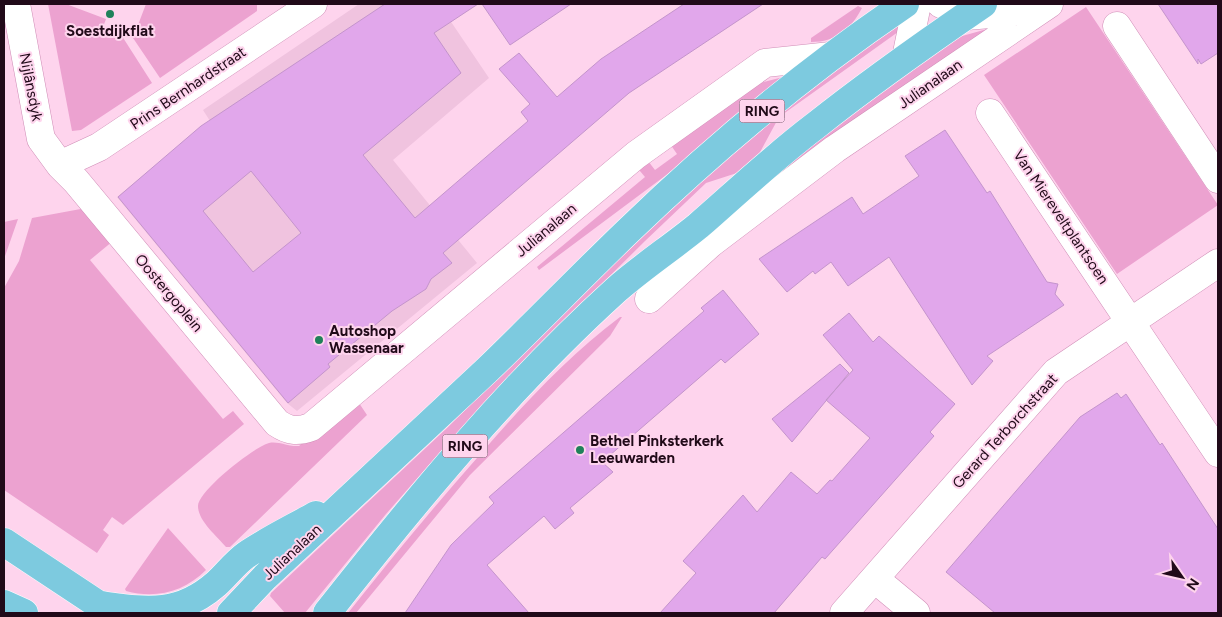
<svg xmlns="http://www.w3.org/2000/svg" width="1222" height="617" font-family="Figtree,sans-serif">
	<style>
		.built { fill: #f0c3df }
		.green { fill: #eca2d0 }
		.building { fill: #e1a7eb; stroke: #c494cc; fill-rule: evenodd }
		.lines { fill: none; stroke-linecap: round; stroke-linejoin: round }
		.minor-casing { stroke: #d08eb7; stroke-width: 29 }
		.tertiary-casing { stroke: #d08eb7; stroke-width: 29 }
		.primary-casing { stroke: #fff; stroke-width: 29 }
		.minor { stroke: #fff; stroke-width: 28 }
		.tertiary { stroke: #fff; stroke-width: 28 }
		.primary { stroke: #7dcadf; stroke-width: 28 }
		.poi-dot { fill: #1f815a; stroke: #fed4ed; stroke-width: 2 }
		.labels { text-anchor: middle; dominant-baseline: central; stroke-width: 4; stroke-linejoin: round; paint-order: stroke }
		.shield { fill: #fed4ed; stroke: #634759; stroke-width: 1 }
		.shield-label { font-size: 14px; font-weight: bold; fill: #210a19 }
		.poi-label { font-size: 15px; font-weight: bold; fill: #210a19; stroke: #fed4ed; text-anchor: start }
		.street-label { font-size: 15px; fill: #210a19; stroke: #fed4ed }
	</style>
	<rect width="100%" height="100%" fill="#fed4ed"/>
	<path class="built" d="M359 4H439L489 78 393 160 477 263 297 411 287 403 117 197 210 121 203 110Z"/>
	<path class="green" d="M48 4H66L106 19 103 27 120 33 152 83 81 130 72 131Z
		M146 4H257V11L160 78 133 38Z
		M858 6 862 8C851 29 836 42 811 42V38Z
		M1086 7 1218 205 1117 274 984 75Z
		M905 16 898 32 779 117 758 156 740 172 706 183 645 241 509 376 449 442 386 514 305 613H285L270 596 271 593 446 429 645 231 753 131Z
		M998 26 736 206 812 144 955 38Z
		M783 77 677 167 539 270 537 267 645 177 635 165 645 157 655 170 677 154 668 141 756 84Z
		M86 208 113 241 90 260 223 419 233 411 244 424 123 525 112 517 103 530 109 535 97 553 4 490V288L19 261 32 218Z
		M18 219 4 259V222Z
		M620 317H622L610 336 470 475 356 613H348C390 560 432 509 477 458 520 408 567 357 620 317Z
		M357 400 367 415 230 547H226C217 536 198 521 198 506 198 491 254 447 269 443 279 441 288 447 299 446Z
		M168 528 206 570C184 592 156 599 126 591L125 589Z"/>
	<path class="building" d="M385 4H478L434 33 461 73 363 155 415 218 528 121 521 112 530 104 499 69 519 53 557 97 601 59 684 4H763L629 93 443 253 452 263 431 279 426 289 392 311 328 364 330 367 288 403 118 197 201 126ZM251 171 301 233 253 272 203 211Z
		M482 4H571L510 45Z
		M1158 4H1218V53L1201 64 1198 59V64Z
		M945 130 987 193 990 191 1047 282 1058 284 1055 294 1064 305 987 356 993 361 972 385 889 257 848 286 831 262 815 274 813 271 787 292 759 259 852 197 863 214 919 176 905 156Z
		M723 290 759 334 725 363 721 359 602 462 613 472 570 508 574 513 555 529 544 516 487 565 529 613H405L451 545 494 503 489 497 704 311 701 308Z
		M849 313 873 342 879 336 955 404 930 432 934 436 825 559 822 557 774 613H660L696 573 683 561 743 495 757 512 791 472 817 494 830 480 832 481 870 438 826 400 853 370 823 335Z
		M840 364 849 373 792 442 772 419Z
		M1117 393 1121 398 1126 394 1160 445 1162 443 1218 529V613H995L946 572 1080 417Z"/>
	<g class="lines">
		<defs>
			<path id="minor" d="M16 4 41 139 60 165 76 181 277 423C289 431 297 432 311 427L636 155 765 63 831 56
				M966 16 1037 10
				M1117 26 1218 179
				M990 113 1218 453
				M60 165 99 147 313 4
				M649 299 711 243 835 149 1049 4
				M875 579 916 613
				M844 613 1056 372 1218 263"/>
			<path id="tertiary" d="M941 4 966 16
				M906 58 917 4"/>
			<path id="primary" d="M4 542 111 613
				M4 604 24 613
				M100 605C146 611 178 617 216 584 226 575 235 563 246 555 268 540 293 528 316 515
				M231 613 265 577C338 508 413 440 486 371 534 325 580 277 628 231 714 148 806 71 905 4
				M327 613C416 500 509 387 616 290 642 267 671 248 698 226 737 192 774 157 815 126 869 83 926 43 983 4"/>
		</defs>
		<use href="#minor" class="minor-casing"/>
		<use href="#tertiary" class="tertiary-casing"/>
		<use href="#primary" class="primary-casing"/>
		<use href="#minor" class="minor"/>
		<use href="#tertiary" class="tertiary"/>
		<use href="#primary" class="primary"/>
	</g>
	<g class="poi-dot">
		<circle cx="110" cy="14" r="5"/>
		<circle cx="319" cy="340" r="5"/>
		<circle cx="580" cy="450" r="5"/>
	</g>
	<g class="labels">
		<g class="shield">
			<rect x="739.5" y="99.5" width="45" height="23" rx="4"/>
			<rect x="442.5" y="434.5" width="45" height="23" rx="4"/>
		</g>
		<g class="shield-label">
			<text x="762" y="111">RING</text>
			<text x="465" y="446">RING</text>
		</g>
		<g class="poi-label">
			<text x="110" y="31" text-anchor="middle">Soestdijkflat</text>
			<text x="329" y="331">Autoshop<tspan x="329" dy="17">Wassenaar</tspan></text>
			<text x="590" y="441">Bethel Pinksterkerk<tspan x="590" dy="17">Leeuwarden</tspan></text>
		</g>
		<g class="street-label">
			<text transform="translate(930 84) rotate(-35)">Julianalaan</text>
			<text transform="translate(31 87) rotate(79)">Nijlânsdyk</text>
			<text transform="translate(188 88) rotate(-34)">Prins Bernhardstraat</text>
			<text transform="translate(1061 217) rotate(56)">Van Miereveltplantsoen</text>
			<text transform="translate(546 230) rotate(-40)">Julianalaan</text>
			<text transform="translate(169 293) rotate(50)">Oostergoplein</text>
			<text transform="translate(1005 431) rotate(-48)">Gerard Terborchstraat</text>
			<text transform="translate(292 552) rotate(-43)">Julianalaan</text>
		</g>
	</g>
	<rect width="1222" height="617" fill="none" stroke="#210a19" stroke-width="10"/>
	<g transform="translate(1182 577) rotate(124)" stroke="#fed4ed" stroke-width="4" paint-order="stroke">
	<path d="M0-4L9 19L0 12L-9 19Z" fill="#210a19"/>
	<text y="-8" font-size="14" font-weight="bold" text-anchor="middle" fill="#210a19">N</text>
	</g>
</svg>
